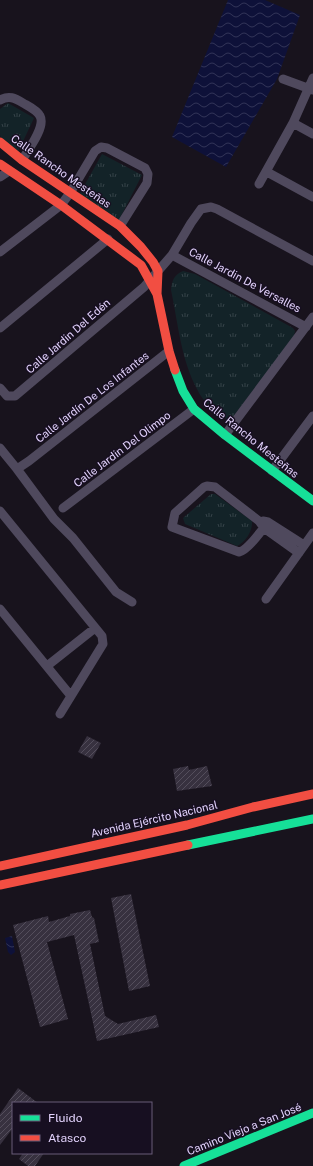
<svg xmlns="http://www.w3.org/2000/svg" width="313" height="1166" font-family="'Public Sans',sans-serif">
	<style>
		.grass { fill: url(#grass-tufts) }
		.water { fill: url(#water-waves) }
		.building { fill: url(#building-hatch) }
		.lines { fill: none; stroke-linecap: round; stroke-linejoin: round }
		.street { stroke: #4f495d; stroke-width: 9 }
		.fast { stroke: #16e098; stroke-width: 9 }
		.jam { stroke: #f24e42; stroke-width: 9 }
		.labels { text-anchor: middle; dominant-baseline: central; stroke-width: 3; stroke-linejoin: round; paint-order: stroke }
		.street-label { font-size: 11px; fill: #e2d2fc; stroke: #170f21 }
	</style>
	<defs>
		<pattern id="grass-tufts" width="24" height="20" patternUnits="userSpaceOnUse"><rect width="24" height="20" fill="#132328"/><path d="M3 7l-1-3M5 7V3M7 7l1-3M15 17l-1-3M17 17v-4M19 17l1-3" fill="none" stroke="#354248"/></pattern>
		<pattern id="water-waves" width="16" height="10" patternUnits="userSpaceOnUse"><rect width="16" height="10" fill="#0e1139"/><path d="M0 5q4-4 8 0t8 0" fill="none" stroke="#313357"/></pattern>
		<pattern id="building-hatch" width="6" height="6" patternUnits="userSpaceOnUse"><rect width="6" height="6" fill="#37313f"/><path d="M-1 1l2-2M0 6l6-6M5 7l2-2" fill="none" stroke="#544e5c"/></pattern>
	</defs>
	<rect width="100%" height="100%" fill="#18131d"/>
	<path class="grass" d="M8 103 34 118 18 152 1 138 0 135V109Z
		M102 154 142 175 119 220 79 195Z
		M183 271 195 274 293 328 295 331 294 336 230 421C217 413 203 403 197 389 181 359 178 323 171 290 172 280 174 275 183 271Z
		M211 494H215L252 521C253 530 246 542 237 546L185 524 183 518Z"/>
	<path class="water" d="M228 0H265L300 15 277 79 226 167 172 137Z
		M12 936 15 952 11 955 8 952 5 938Z"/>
	<path class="building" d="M87 736 101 743 92 759 78 752Z
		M188 766 189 770 207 766 212 786 177 791 173 769Z
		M131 894 150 986 129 991 111 898Z
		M90 910 92 917 94 918 99 942 90 944 105 1016 118 1024 156 1015 159 1027 97 1041 74 935 47 942 68 1019 40 1027 13 925 48 916 49 922 70 916V914Z
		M18 1088 38 1103H13V1128L0 1145V1114Z
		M23 1153H44L35 1166H28L19 1159Z"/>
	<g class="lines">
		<path class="street" d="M283 79 313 90
			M0 100C9 95 15 98 23 103 28 106 37 110 40 116 46 127 28 150 22 160
			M293 123 313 134
			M267 172 313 197
			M0 177 9 171
			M259 184 293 123 313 78
			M0 252 61 205 70 193 95 151 101 147 107 148 145 168 148 174 147 183 120 226
			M172 255 306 327
			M0 328 108 239
			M0 388 7 396H15L144 287 172 255 191 223 201 209 211 207 217 209 313 261
			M225 435 313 317
			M0 448 17 469 29 461 169 351
			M17 469 54 519 73 538 116 592 132 602
			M272 471 313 416
			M63 508 194 409
			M0 511 102 636 103 644 60 714
			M263 521 268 522 304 545
			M268 522C262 530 248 550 239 552L172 527 175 513 204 487 207 486 215 487 259 521 264 528 299 553
			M266 599 313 533
			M0 609 71 696
			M47 666 95 628"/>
		<path class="fast" d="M175 370 183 391 194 409 225 435 313 501
			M188 845 313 819
			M184 1166 313 1113"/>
		<path class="jam" d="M0 142 22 160 120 226 141 247 153 262 158 271 157 294 169 351 175 370
			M0 164 61 205 141 265 157 294
			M0 866 187 825 253 807 313 794
			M0 885 188 845"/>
	</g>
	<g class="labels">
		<g class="street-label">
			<text transform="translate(61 171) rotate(35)">Calle Rancho Mesteñas</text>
			<text transform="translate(245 280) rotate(28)">Calle Jardin De Versalles</text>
			<text transform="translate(68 336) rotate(-41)">Calle Jardin Del Edén</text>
			<text transform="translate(92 397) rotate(-38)">Calle Jardín De Los Infantes</text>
			<text transform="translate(251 438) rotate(39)">Calle Rancho Mesteñas</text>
			<text transform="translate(122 449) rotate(-37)">Calle Jardin Del Olimpo</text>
			<text transform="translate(154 819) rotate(-13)">Avenida Ejército Nacional</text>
			<text transform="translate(244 1129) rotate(-22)">Camino Viejo a San José</text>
		</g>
	</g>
	<rect x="12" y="1102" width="140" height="52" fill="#170f21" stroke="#685d79"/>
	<rect x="20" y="1115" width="20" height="6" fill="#16e098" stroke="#685d79"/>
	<text x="48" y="1122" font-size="12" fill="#e2d2fc">Fluido</text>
	<rect x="20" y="1135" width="20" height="6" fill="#f24e42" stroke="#685d79"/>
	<text x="48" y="1142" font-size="12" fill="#e2d2fc">Atasco</text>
</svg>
